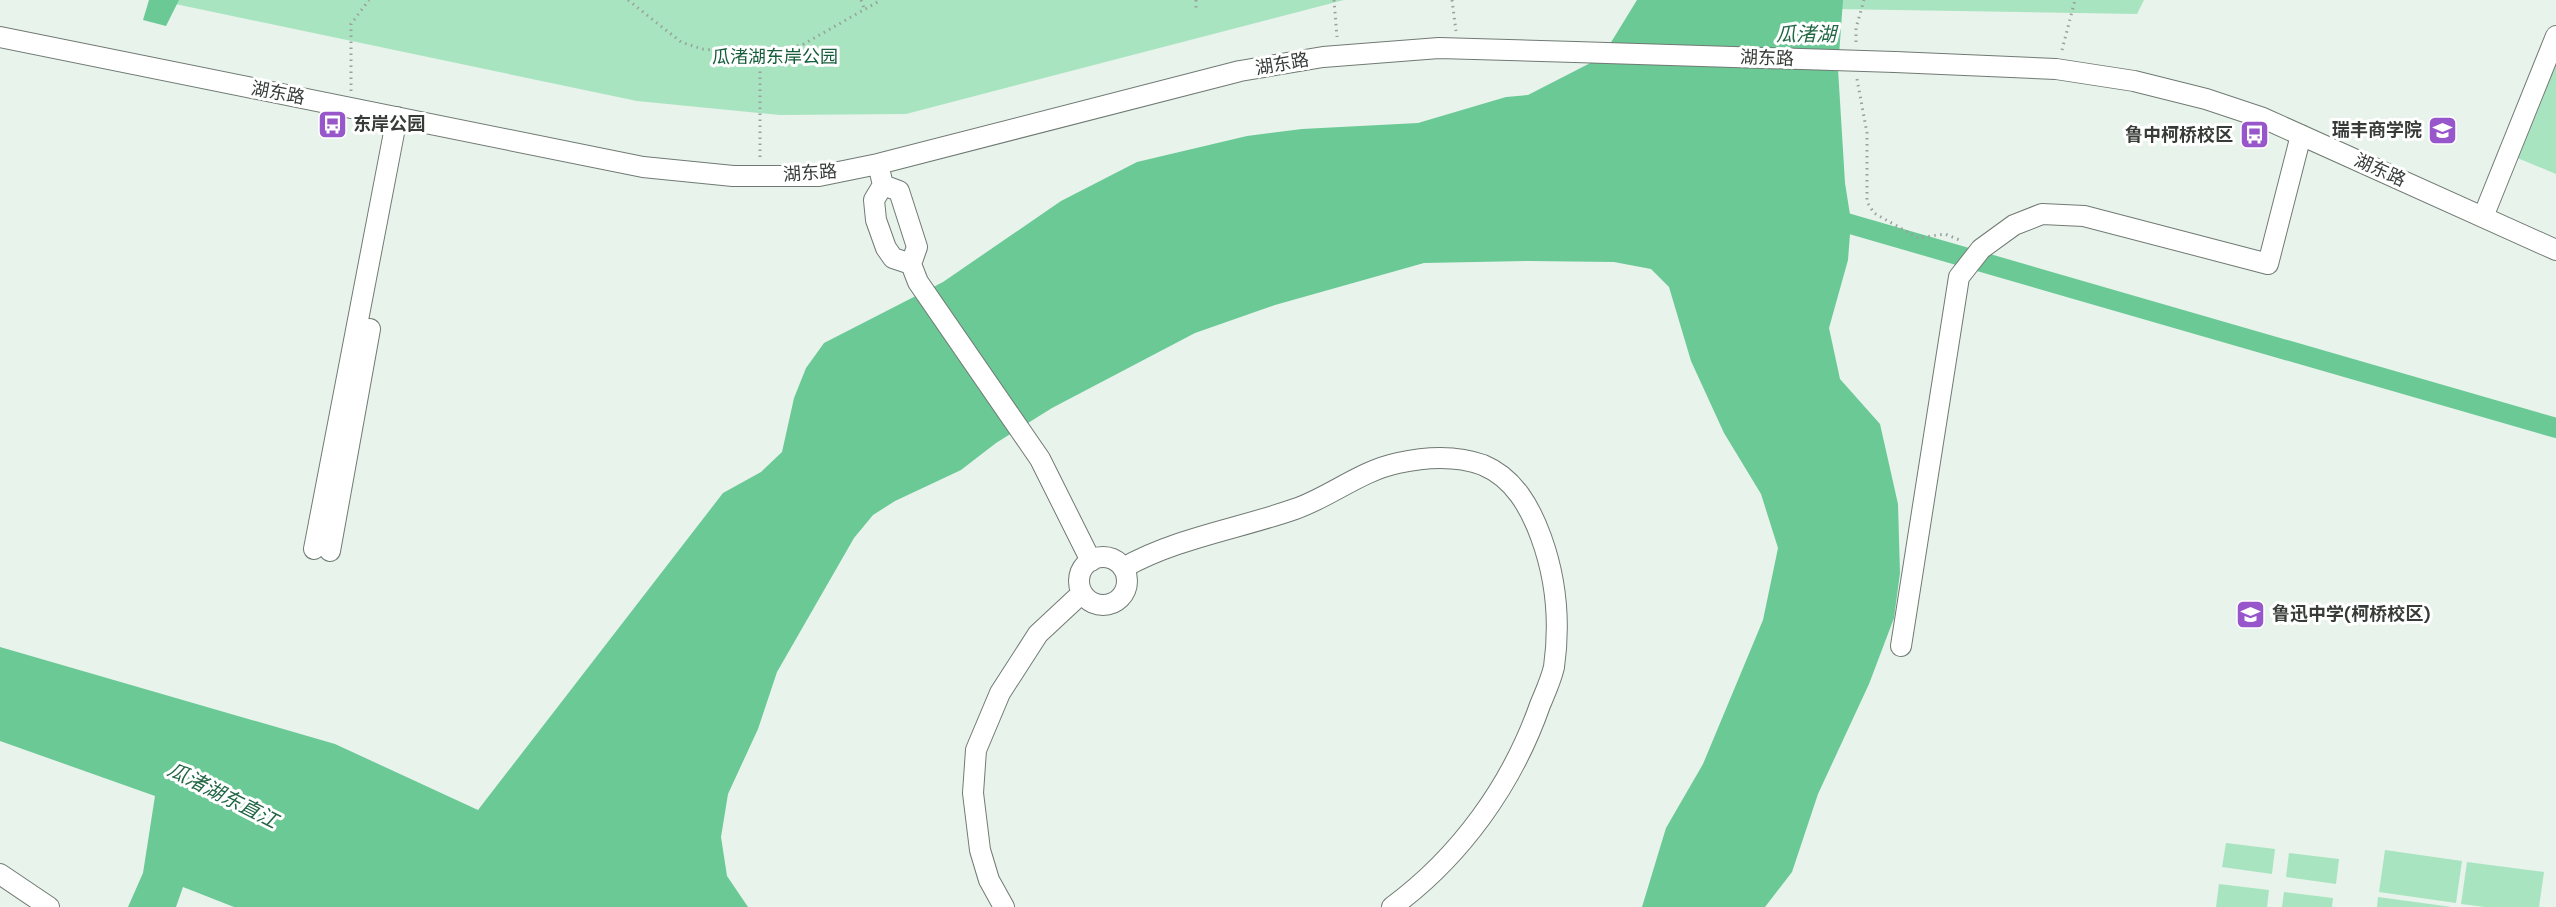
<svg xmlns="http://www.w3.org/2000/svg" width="2556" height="907" font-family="'DM Sans','Noto Sans SC',sans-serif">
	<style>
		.green { fill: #a9e4c0 }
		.water { fill: #6ac995 }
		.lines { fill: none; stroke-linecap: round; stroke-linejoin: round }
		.canal { stroke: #6ac995; stroke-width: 20 }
		.minor-casing { stroke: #707a73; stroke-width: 22 }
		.path { stroke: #99a19c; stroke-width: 3; stroke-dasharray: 1.5 4.5; stroke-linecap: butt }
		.minor { stroke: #fff; stroke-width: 20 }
		.minor-bridge-casing { stroke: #707a73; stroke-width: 22; stroke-linecap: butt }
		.minor-bridge { stroke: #fff; stroke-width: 20 }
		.labels { text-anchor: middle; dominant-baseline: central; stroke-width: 6; stroke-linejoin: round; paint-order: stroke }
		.park-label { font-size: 18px; fill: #155d3b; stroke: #fff }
		.street-label { font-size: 18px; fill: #383c39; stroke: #fff }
		.poi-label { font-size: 18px; font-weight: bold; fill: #383c39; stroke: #fff; text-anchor: start }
		.water-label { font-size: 20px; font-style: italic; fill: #216744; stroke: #fff }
	</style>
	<rect width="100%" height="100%" fill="#e8f3ec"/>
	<path class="green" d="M156 0H1344L906 114 780 115 637 101Z
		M1836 0H2144L2137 14 1834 9Z
		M2556 60V174L2515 157Z
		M2226 843 2275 849 2272 874 2222 867Z
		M2385 850 2462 861 2456 903 2379 892Z
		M2289 853 2339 859 2336 884 2286 877Z
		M2467 862 2544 872 2539 907H2485L2461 904Z
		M2219 884 2269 890 2267 907H2216Z
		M2284 892 2333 898 2332 907H2282Z
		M2378 897 2452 907H2377Z"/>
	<path class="water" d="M149 0H179L166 26 143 20Z
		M1637 0H1843L1838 69 1845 183 1851 221 1848 260 1829 328 1840 379 1880 424 1898 504 1900 573 1894 618 1869 684 1818 794 1792 872 1765 907H1642L1666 828 1703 764 1763 620 1778 548 1761 494 1724 433 1691 361 1669 287 1651 269 1614 262 1529 261 1424 263 1275 305 1195 333 1052 408 996 443 961 470 895 501 873 515 854 538 777 672 758 729 728 794 721 837 727 876 748 907H234L183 887 176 907H128L143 873 155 796 0 741V647L335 744 478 810 723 493 761 472 782 452 794 398 806 368 824 343 943 282 1061 201 1137 162 1247 136 1302 129 1418 123 1506 97 1528 95 1602 57Z"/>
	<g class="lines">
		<path class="canal" d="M1826 217 2556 428"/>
		<defs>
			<path id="minor" d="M0 37 643 167 733 176H819L878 164 1240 71 1323 57 1439 48 1575 52
				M1895 62 2056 69 2134 81 2206 99 2263 118 2556 250
				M878 164 883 185 874 200 876 220 886 248 893 258 911 264 917 247 899 191 883 185
				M2483 217 2556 36
				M911 264 918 282 1040 459 1091 561
				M314 549 397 117
				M330 551 370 329
				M1079 581a24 24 0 1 1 48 0a24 24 0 1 1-48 0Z
				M1123 568C1176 538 1238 529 1295 509 1330 497 1360 471 1398 463 1425 457 1456 455 1483 465 1514 478 1530 507 1541 537 1556 578 1560 624 1554 667 1551 680 1545 693 1540 705 1512 785 1460 857 1392 907
				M1901 646 1959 277 1981 249 2014 225 2042 214 2084 216 2268 264 2301 135
				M0 874 49 907
				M1004 907 989 880 980 850 973 793 976 750 1000 693 1038 634 1082 593"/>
		</defs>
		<use href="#minor" class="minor-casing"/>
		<path class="path" d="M628 0 681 42 702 49 760 54 802 45 881 0
			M861 0 864 8
			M1196 0V8
			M1334 0 1337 37
			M1452 0 1456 31
			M1856 42V28L1864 0
			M2062 50 2075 0
			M1857 79 1867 133V202L1874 213 1918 238 1945 234 1962 241
			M351 91V24L369 0
			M760 157V54"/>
		<use href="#minor" class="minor"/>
		<defs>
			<path id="minor-bridge" d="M1575 52 1895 62"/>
		</defs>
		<use href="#minor-bridge" class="minor-bridge-casing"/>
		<use href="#minor-bridge" class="minor-bridge"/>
	</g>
	<defs>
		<symbol id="bus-square" viewBox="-11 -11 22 22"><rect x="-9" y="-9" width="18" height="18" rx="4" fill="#9856cb" stroke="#fff"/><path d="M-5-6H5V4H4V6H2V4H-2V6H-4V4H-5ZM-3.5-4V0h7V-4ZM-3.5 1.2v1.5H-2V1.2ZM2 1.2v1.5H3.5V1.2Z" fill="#fff"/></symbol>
		<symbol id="university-square" viewBox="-11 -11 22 22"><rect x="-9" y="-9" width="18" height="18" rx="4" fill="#9856cb" stroke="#fff"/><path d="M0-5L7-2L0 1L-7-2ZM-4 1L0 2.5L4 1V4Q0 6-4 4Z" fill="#fff"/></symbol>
		<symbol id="school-square" viewBox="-11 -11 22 22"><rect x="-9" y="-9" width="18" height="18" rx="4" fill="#9856cb" stroke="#fff"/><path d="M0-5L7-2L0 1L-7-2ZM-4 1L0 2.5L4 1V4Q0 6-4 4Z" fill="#fff"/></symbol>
	</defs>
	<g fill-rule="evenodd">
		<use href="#bus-square" x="316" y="108" width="33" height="33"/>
		<use href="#university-square" x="2426" y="114" width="33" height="33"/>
		<use href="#bus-square" x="2238" y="118" width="33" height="33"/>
		<use href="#school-square" x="2234" y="598" width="33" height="33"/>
	</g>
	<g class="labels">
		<g class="park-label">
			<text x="775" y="57">瓜渚湖东岸公园</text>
		</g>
		<g class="street-label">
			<text transform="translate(1767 58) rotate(2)">湖东路</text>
			<text transform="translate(1282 64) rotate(-10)">湖东路</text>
			<text transform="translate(278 93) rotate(11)">湖东路</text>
			<text transform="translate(2380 170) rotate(24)">湖东路</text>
			<text transform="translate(810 173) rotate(-4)">湖东路</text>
		</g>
		<g class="poi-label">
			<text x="353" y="124">东岸公园</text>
			<text x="2422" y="130" text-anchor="end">瑞丰商学院</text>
			<text x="2233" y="135" text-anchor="end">鲁中柯桥校区</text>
			<text x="2272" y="614">鲁迅中学(柯桥校区)</text>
		</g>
		<g class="water-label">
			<text x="1806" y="34">瓜渚湖</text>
			<text transform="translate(223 795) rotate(27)">瓜渚湖东直江</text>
		</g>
	</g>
</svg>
